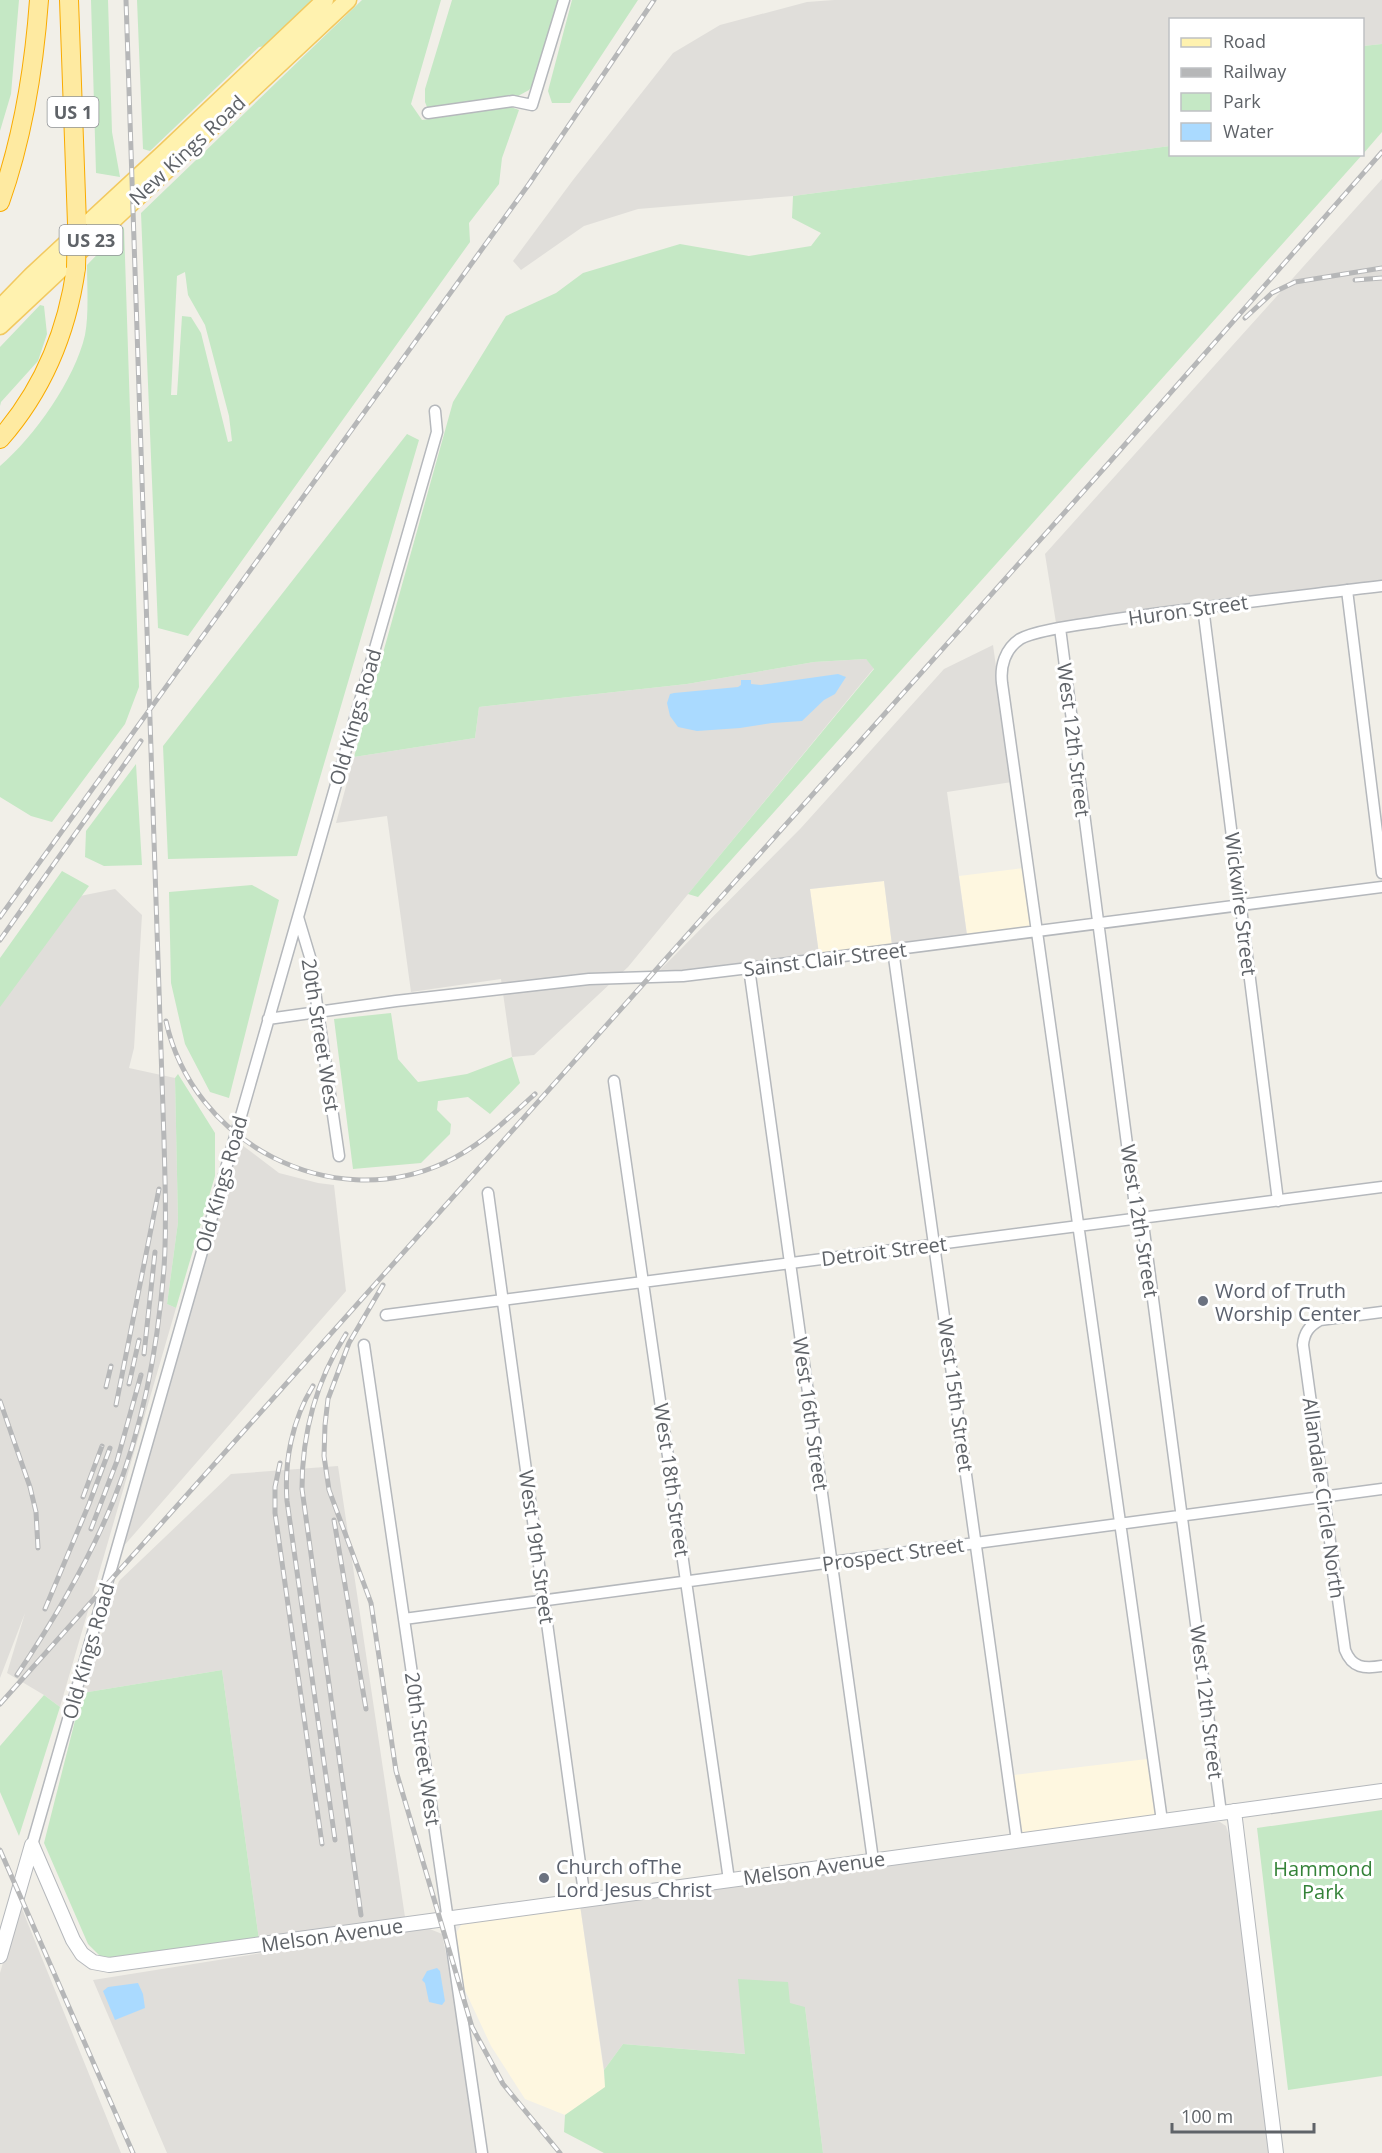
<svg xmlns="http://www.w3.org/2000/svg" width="1382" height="2153" font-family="'Open Sans',sans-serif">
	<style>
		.commercial { fill: #fef7e0 }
		.industrial { fill: #e0deda }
		.green { fill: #c5e8c5; fill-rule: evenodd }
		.water { fill: #aadaff }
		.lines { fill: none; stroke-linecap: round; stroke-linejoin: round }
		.minor-casing { stroke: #b5b8bc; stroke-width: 13 }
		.tertiary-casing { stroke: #b5b8bc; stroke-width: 16 }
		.primary-casing { stroke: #f2c960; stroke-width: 19 }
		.trunk-casing { stroke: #f9ab00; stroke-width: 20 }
		.minor { stroke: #fff; stroke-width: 10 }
		.tertiary { stroke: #fff; stroke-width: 14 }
		.primary { stroke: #fff2af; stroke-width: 16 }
		.trunk { stroke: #feeaa1; stroke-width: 18 }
		.rail-casing { stroke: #b6b7b8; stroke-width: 5 }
		.rail { stroke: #fff; stroke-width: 3; stroke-dasharray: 9; stroke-linecap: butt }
		.trunk-bridge-casing { stroke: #f9ab00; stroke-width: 20; stroke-linecap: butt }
		.trunk-bridge { stroke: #feeaa1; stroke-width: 18 }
		.worship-dot { fill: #6b7280; stroke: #fff; stroke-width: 2 }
		.labels { text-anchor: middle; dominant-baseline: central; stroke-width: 6; stroke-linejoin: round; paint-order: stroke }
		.shield { fill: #fff; stroke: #8f9295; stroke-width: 1.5 }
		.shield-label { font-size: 18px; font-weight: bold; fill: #5f6368 }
		.street-label { font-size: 20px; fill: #5f6368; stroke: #fff }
		.worship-label { font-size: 20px; fill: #5b616d; stroke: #fff; text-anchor: start }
		.park-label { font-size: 20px; fill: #348238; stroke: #fff }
	</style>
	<rect width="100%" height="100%" fill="#f1efe8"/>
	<path class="commercial" d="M1023 868 1031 928 967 935 959 876Z
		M884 881 892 945 819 954 810 889Z
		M1147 1759 1156 1818 1022 1834 1014 1775Z
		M580 1905 606 2087 565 2115 525 2099 491 2046 463 1986 456 1933 463 1922Z"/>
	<path class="industrial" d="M834 0H1382V44L1363 46 1362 20H1170V146L793 196 638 209 584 226 521 270 513 261 573 180 673 53 720 25 807 2Z
		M1382 179V581L1056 623 1045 554Z
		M993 645 1012 782 947 792 967 935 892 945 884 881 810 889 819 954 664 972 659 971 801 828 944 669Z
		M866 659 874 668 628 967 534 1055 512 1057 501 979 411 992 387 816 336 823 354 757 475 738 479 707 687 684 814 662Z
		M115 889 142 915 134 1048 129 1068 175 1078 178 1222 167 1304 176 1308 60 1707 44 1695 7 1673 25 1613 0 1678V1002L75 897Z
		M238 1142 279 1173 318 1183 334 1185 346 1291 122 1548Z
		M338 1466 405 1917 259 1940 222 1670 82 1693 119 1581 231 1474Z
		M1220 1822 1226 1826 1234 1852 1271 2153H823L805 2007 746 2054 623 2044 604 2070 580 1905 1166 1825Z
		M20 1904 121 2153H0V1973Z
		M425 1927 442 1934 457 2007 477 2153H167L93 1980Z"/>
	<path class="green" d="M0 0H19L11 94 0 131Z
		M91 0H108L112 132 120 177 96 173Z
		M137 0H313L266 46 259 47 150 151 143 149Z
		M362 0H441L411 104 422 120 511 107 519 110 502 158 499 184 469 223 470 242 188 636 158 628 141 213ZM185 272 188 295 205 325 229 416 232 441 228 442 201 333 191 317 182 316 177 395H171L177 276Z
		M452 0H559L533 85 529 90 518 96 436 109 427 107 425 102V89Z
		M572 0H638L570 103H552L548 91Z
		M1382 44V132L1363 154V46Z
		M1170 146V154L1362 155 698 897 688 894 874 669 866 659 814 662 687 684 479 707 475 738 354 757 453 402 506 316 556 293 583 273 680 244 749 256 811 246 821 233 792 218 793 196Z
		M124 227 139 687 125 724 52 822 31 816 0 797V466C34 437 75 379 85 335 89 314 87 286 87 265Z
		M40 305 44 306 47 334 38 361 1 402 0 406V347Z
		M407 434 419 440 297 856 168 859 163 746Z
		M136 764 142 865 104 866 85 857 86 831Z
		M62 871 89 886 0 1007V958Z
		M252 885 279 900 229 1098 210 1092 185 1044 171 983 169 892Z
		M391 1013 398 1059 418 1082 467 1074 512 1057 520 1083 490 1114 468 1097 438 1101 437 1110 451 1124 450 1134 421 1163 353 1169 334 1019Z
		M178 1074 215 1133V1176L176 1308 167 1304 178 1222 175 1078Z
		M222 1670 259 1940 103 1959 88 1944 44 1843 82 1693Z
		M44 1695 60 1707 19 1836 0 1792V1746Z
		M1382 1810V2076L1288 2090 1257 1828Z
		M738 1979 788 1982 790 2003 805 2007 823 2153H604L564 2132 565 2115 605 2087 604 2070 623 2044 745 2054Z"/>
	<path class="water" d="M838 674 846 677 835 694 824 700 802 721 772 723 740 728 697 731 678 727 670 716 667 703 670 694 674 693 738 687 741 685V680H751V684L761 685Z
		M437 1968 440 1971 445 2001 442 2005 429 2002 425 1983 422 1980 427 1971Z
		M138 1983 143 1994 145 2008 115 2020 103 1991 108 1987Z"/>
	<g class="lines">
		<defs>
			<path id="minor" d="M428 113 513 101 532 105 564 0
				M1347 590 1382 873
				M1203 607 1278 1201
				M1060 628 1135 1206 1144 1231 1221 1813
				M298 917 310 957 339 1156
				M893 950 1017 1841
				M749 968 873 1860
				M268 1019 396 1001 589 979 683 976 749 968 1382 887
				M614 1081 729 1880
				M488 1193 585 1900
				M1382 1312 1320 1320C1309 1326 1304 1333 1303 1345L1345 1650C1352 1668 1364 1669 1382 1666
				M386 1315 1382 1187
				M364 1345 482 2153
				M404 1619 1382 1489
				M1162 1821 1002 683C1000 666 1005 649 1020 639 1038 629 1088 624 1110 620 1200 607 1291 597 1382 586
				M32 1845 437 432 435 411"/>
			<path id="tertiary" d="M1234 1811 1276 2153
				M32 1845 73 1940 82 1954 93 1962 109 1965 1382 1791
				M0 1956 32 1845"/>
			<path id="primary" d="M0 308 31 276 167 150 325 0
				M0 326 348 0"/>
			<path id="trunk" d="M69 0 77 224
				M0 202C23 137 34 69 39 0
				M0 439C43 390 67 332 76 268"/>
		</defs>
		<use href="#minor" class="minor-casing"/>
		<use href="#tertiary" class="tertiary-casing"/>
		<use href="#primary" class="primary-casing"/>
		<use href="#trunk" class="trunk-casing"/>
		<use href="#minor" class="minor"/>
		<use href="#tertiary" class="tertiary"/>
		<use href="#primary" class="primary"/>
		<use href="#trunk" class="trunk"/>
		<defs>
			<path id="rail" d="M1355 280 1382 278
				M1245 318 1272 293 1295 282 1382 268
				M0 917 529 184 654 0
				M0 940 141 741
				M166 1021C192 1142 330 1215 444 1163 480 1147 506 1120 535 1094
				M383 1285 349 1343 328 1399 325 1425 324 1456 329 1490 371 1603 396 1771 472 2027 503 2084 560 2153
				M346 1334C316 1381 302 1434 302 1489L361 1915
				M144 1354 155 1252
				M129 1384 139 1340
				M313 1386C292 1420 284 1462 287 1501L335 1840
				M106 1387 111 1366
				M0 1401 30 1487 36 1512 38 1548
				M116 1405 159 1189
				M280 1463 275 1487V1513L322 1844
				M83 1497 102 1446
				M334 1520 366 1709
				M91 1529 117 1461 141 1375
				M45 1609 89 1504 110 1448
				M17 1675C54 1620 89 1561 114 1499 143 1426 158 1346 164 1268 167 1225 165 1182 164 1140L126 0
				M0 1704 1107 465 1382 152
				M0 1850 133 2153"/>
		</defs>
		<use href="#rail" class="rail-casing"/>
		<use href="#rail" class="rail"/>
		<defs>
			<path id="trunk-bridge" d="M76 268 77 224"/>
		</defs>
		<use href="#trunk-bridge" class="trunk-bridge-casing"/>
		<use href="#trunk-bridge" class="trunk-bridge"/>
	</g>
	<g class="worship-dot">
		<circle cx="1203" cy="1301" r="6"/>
		<circle cx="544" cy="1878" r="6"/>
	</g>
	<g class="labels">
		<g class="shield">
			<rect x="47.5" y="97" width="51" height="30" rx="4.5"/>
			<rect x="59.5" y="225" width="63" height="30" rx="4.5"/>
		</g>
		<g class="shield-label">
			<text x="73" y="112">US 1</text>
			<text x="91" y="240">US 23</text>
		</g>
		<g class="street-label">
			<text transform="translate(187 150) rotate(-43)">New Kings Road</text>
			<text transform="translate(1188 610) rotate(-8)">Huron Street</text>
			<text transform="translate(355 717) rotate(-74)">Old Kings Road</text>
			<text transform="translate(1074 740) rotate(83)">West 12th Street</text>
			<text transform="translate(1241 904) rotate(83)">Wickwire Street</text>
			<text transform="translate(825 959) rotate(-7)">Sainst Clair Street</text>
			<text transform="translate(321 1035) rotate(81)">20th Street West</text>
			<text transform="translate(221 1184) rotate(-74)">Old Kings Road</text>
			<text transform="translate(1140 1221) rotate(81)">West 12th Street</text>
			<text transform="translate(884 1251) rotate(-7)">Detroit Street</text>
			<text transform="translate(956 1395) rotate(82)">West 15th Street</text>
			<text transform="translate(811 1414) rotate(82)">West 16th Street</text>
			<text transform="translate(672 1480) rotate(82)">West 18th Street</text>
			<text transform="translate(1324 1498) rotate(82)">Allandale Circle North</text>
			<text transform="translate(537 1547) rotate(82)">West 19th Street</text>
			<text transform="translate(893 1554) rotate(-8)">Prospect Street</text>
			<text transform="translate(88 1651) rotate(-74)">Old Kings Road</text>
			<text transform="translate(1207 1702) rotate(83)">West 12th Street</text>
			<text transform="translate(423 1749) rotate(82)">20th Street West</text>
			<text transform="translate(814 1868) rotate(-8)">Melson Avenue</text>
			<text transform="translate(332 1935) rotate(-8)">Melson Avenue</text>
		</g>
		<g class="worship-label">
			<text x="1215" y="1290">Word of Truth<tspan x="1215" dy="23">Worship Center</tspan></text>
			<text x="556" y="1866">Church ofThe<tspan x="556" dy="23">Lord Jesus Christ</tspan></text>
		</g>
		<g class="park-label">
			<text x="1323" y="1868">Hammond<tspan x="1323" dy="23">Park</tspan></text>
		</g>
	</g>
	<rect x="1169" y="18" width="195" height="138" fill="#ffffff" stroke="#bfc1c3" stroke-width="1.5"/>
	<rect x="1181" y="38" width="30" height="9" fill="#fff2af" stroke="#bfc1c3" stroke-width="1.5"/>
	<text x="1223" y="48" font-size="18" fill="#5f6368">Road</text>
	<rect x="1181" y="68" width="30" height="9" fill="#b6b7b8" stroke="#bfc1c3" stroke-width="1.5"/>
	<text x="1223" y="78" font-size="18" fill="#5f6368">Railway</text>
	<rect x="1181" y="93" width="30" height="18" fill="#c5e8c5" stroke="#bfc1c3" stroke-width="1.5"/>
	<text x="1223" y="108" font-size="18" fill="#5f6368">Park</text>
	<rect x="1181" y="123" width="30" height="18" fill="#aadaff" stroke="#bfc1c3" stroke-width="1.5"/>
	<text x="1223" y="138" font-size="18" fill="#5f6368">Water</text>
	<path d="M1172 2123v9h142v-9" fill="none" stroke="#5f6368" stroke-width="3"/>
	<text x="1181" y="2123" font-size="18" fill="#5f6368" stroke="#ffffff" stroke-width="4.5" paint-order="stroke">100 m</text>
</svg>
